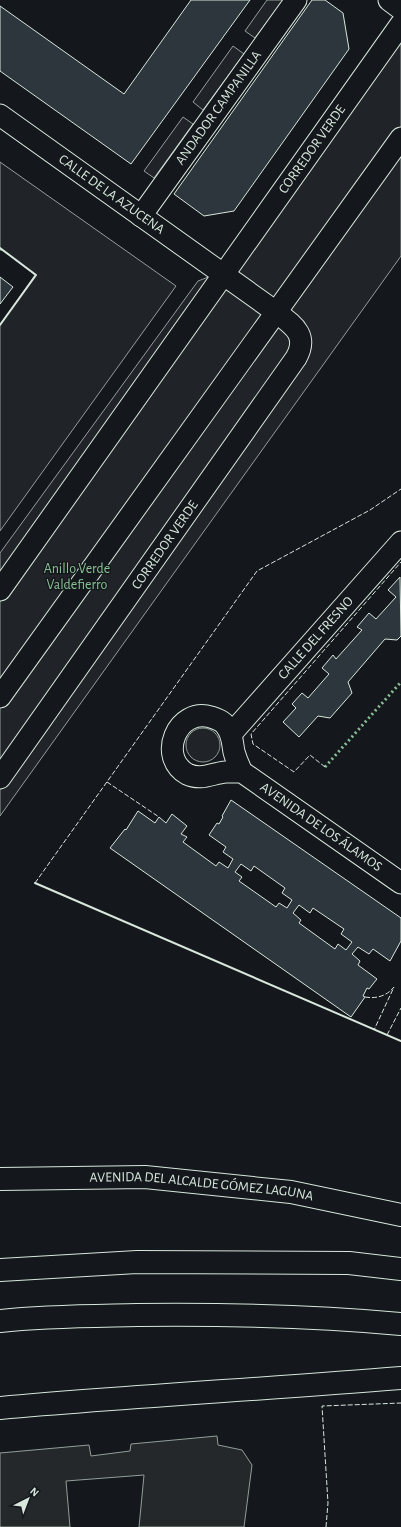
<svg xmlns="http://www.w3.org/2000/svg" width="401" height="1527" font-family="'Alegreya Sans',sans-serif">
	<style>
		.green { fill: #202428; stroke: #939e99 }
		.parking { fill: #24282b; stroke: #939e99 }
		.building { fill: #2c363c; stroke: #d8e6dc; fill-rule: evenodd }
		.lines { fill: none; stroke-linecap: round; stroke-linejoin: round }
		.street-casing { stroke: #d8e6dc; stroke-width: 23 }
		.secondary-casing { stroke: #d8e6dc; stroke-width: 24 }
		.primary-casing { stroke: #d8e6dc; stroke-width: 24 }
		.street { stroke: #14181c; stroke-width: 21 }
		.secondary { stroke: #14181c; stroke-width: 22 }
		.primary { stroke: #14181c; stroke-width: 22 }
		.hedge { stroke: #8ac095; stroke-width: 3; stroke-dasharray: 2 3; stroke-linecap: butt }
		.fence { stroke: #d8e6dc; stroke-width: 1; stroke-dasharray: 5 2; stroke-linecap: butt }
		.wall { stroke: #d8e6dc; stroke-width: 2 }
		.labels { text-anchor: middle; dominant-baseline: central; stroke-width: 3; stroke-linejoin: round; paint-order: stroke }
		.street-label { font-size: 14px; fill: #d8e6dc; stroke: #14181c }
		.park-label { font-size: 14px; fill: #8ac095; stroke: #14181c }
	</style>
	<rect width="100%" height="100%" fill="#14181c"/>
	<path class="green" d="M267 0H283L255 38 245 31Z
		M401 33V256L0 816V553L198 281 232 268Z
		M233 46 244 54 203 110 193 102Z
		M183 117 193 124 154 178 144 171Z
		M0 162 176 286 0 531V325L35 275 0 248Z
		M186 745a17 17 0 1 1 34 0a17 17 0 1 1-34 0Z"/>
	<path class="parking" d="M217 1436 218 1445 242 1450 252 1465 244 1527H139L144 1475 66 1481 70 1527H0V1453L89 1445 91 1456 130 1451 131 1444Z"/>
	<path class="building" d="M191 0H250L131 164 0 71V6L124 94Z
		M312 0H325L343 13 349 49 234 211 204 216 174 194Z
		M0 277 13 287 0 304Z
		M400 577 401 636 397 640 385 639 348 682 352 693 330 718 318 716 299 737 283 722 296 708 292 704 302 693 308 698 329 674 322 668 333 655 336 659 362 630 357 627 369 613 376 619 396 597 388 590Z
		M231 800 401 918V941L390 961 373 949 369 954 358 947 352 954 360 961 358 965 377 979 369 989 367 988 363 996 365 997 351 1017 110 848 125 829 126 830 138 811 155 823 159 817 166 823 172 814 187 826 181 834 187 837 183 842 216 866 219 862 228 868 233 859 223 852 226 847 209 835 217 823 219 824 223 817 222 816ZM241 864 251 871 254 866 285 888 282 893 292 900 287 908 279 903 276 907 239 881 242 877 235 872ZM299 905 310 913 313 908 344 929 341 934 352 942 346 950 338 944 335 949 299 923 301 920 293 913Z"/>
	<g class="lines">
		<defs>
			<g id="street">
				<path d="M389 0 401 9"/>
				<path id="s1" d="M0 115 276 312C293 325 309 335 296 358L0 778"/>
				<path id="s2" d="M141 216 296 0"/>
				<path id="s3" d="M0 590 401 24"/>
				<path d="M0 697 401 138"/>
				<path id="s4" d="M231 734 401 542"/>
				<path id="s5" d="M242 772C237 772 231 772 226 772 212 773 202 781 187 774 157 757 177 707 211 717 217 719 223 721 226 726 233 735 232 742 234 752 236 759 239 766 242 772L401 883"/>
			</g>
			<g id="secondary">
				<path id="s6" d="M0 1179 145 1177 291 1192 401 1215"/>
				<path d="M0 1408C134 1396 267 1389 401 1378"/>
			</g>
			<path id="primary" d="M0 1270 137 1262 349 1263 401 1269
				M0 1321C45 1316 91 1316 137 1315 225 1314 313 1316 401 1324"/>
		</defs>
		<use href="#street" class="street-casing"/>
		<use href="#secondary" class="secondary-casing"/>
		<use href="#primary" class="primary-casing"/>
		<use href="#street" class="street"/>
		<use href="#secondary" class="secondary"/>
		<use href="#primary" class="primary"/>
		<path class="hedge" d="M0 250 1 249
			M325 767 401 682"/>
		<path class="fence" d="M325 767 310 755 294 772 253 744 251 734 401 562
			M107 782 159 817
			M35 883 257 571 370 510 401 489
			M365 997C376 999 387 996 394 987L374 1030
			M387 1035 401 1008
			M326 1527 328 1503 322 1406 401 1403"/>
		<path class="wall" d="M0 248 36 275 0 325
			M35 883 401 1041"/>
	</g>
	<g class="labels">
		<g class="street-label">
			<text stroke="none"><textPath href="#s2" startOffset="133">ANDADOR CAMPANILLA</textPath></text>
			<text stroke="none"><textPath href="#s3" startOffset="540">CORREDOR VERDE</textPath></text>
			<text stroke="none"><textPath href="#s1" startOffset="137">CALLE DE LA AZUCENA</textPath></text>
			<text transform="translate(165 545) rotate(-55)">CORREDOR VERDE</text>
			<text stroke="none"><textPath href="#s4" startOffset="128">CALLE DEL FRESNO</textPath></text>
			<text stroke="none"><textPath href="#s5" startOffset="308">AVENIDA DE LOS ÁLAMOS</textPath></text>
			<text stroke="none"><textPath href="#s6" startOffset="202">AVENIDA DEL ALCALDE GÓMEZ LAGUNA</textPath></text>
		</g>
		<g class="park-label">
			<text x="77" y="569">Anillo Verde<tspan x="77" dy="16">Valdefierro</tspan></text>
		</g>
	</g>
	<g transform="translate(28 1499) rotate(42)" stroke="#14181c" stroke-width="3" paint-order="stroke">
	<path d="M0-3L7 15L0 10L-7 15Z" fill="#d8e6dc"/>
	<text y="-6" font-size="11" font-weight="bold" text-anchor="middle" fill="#d8e6dc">N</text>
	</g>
</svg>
